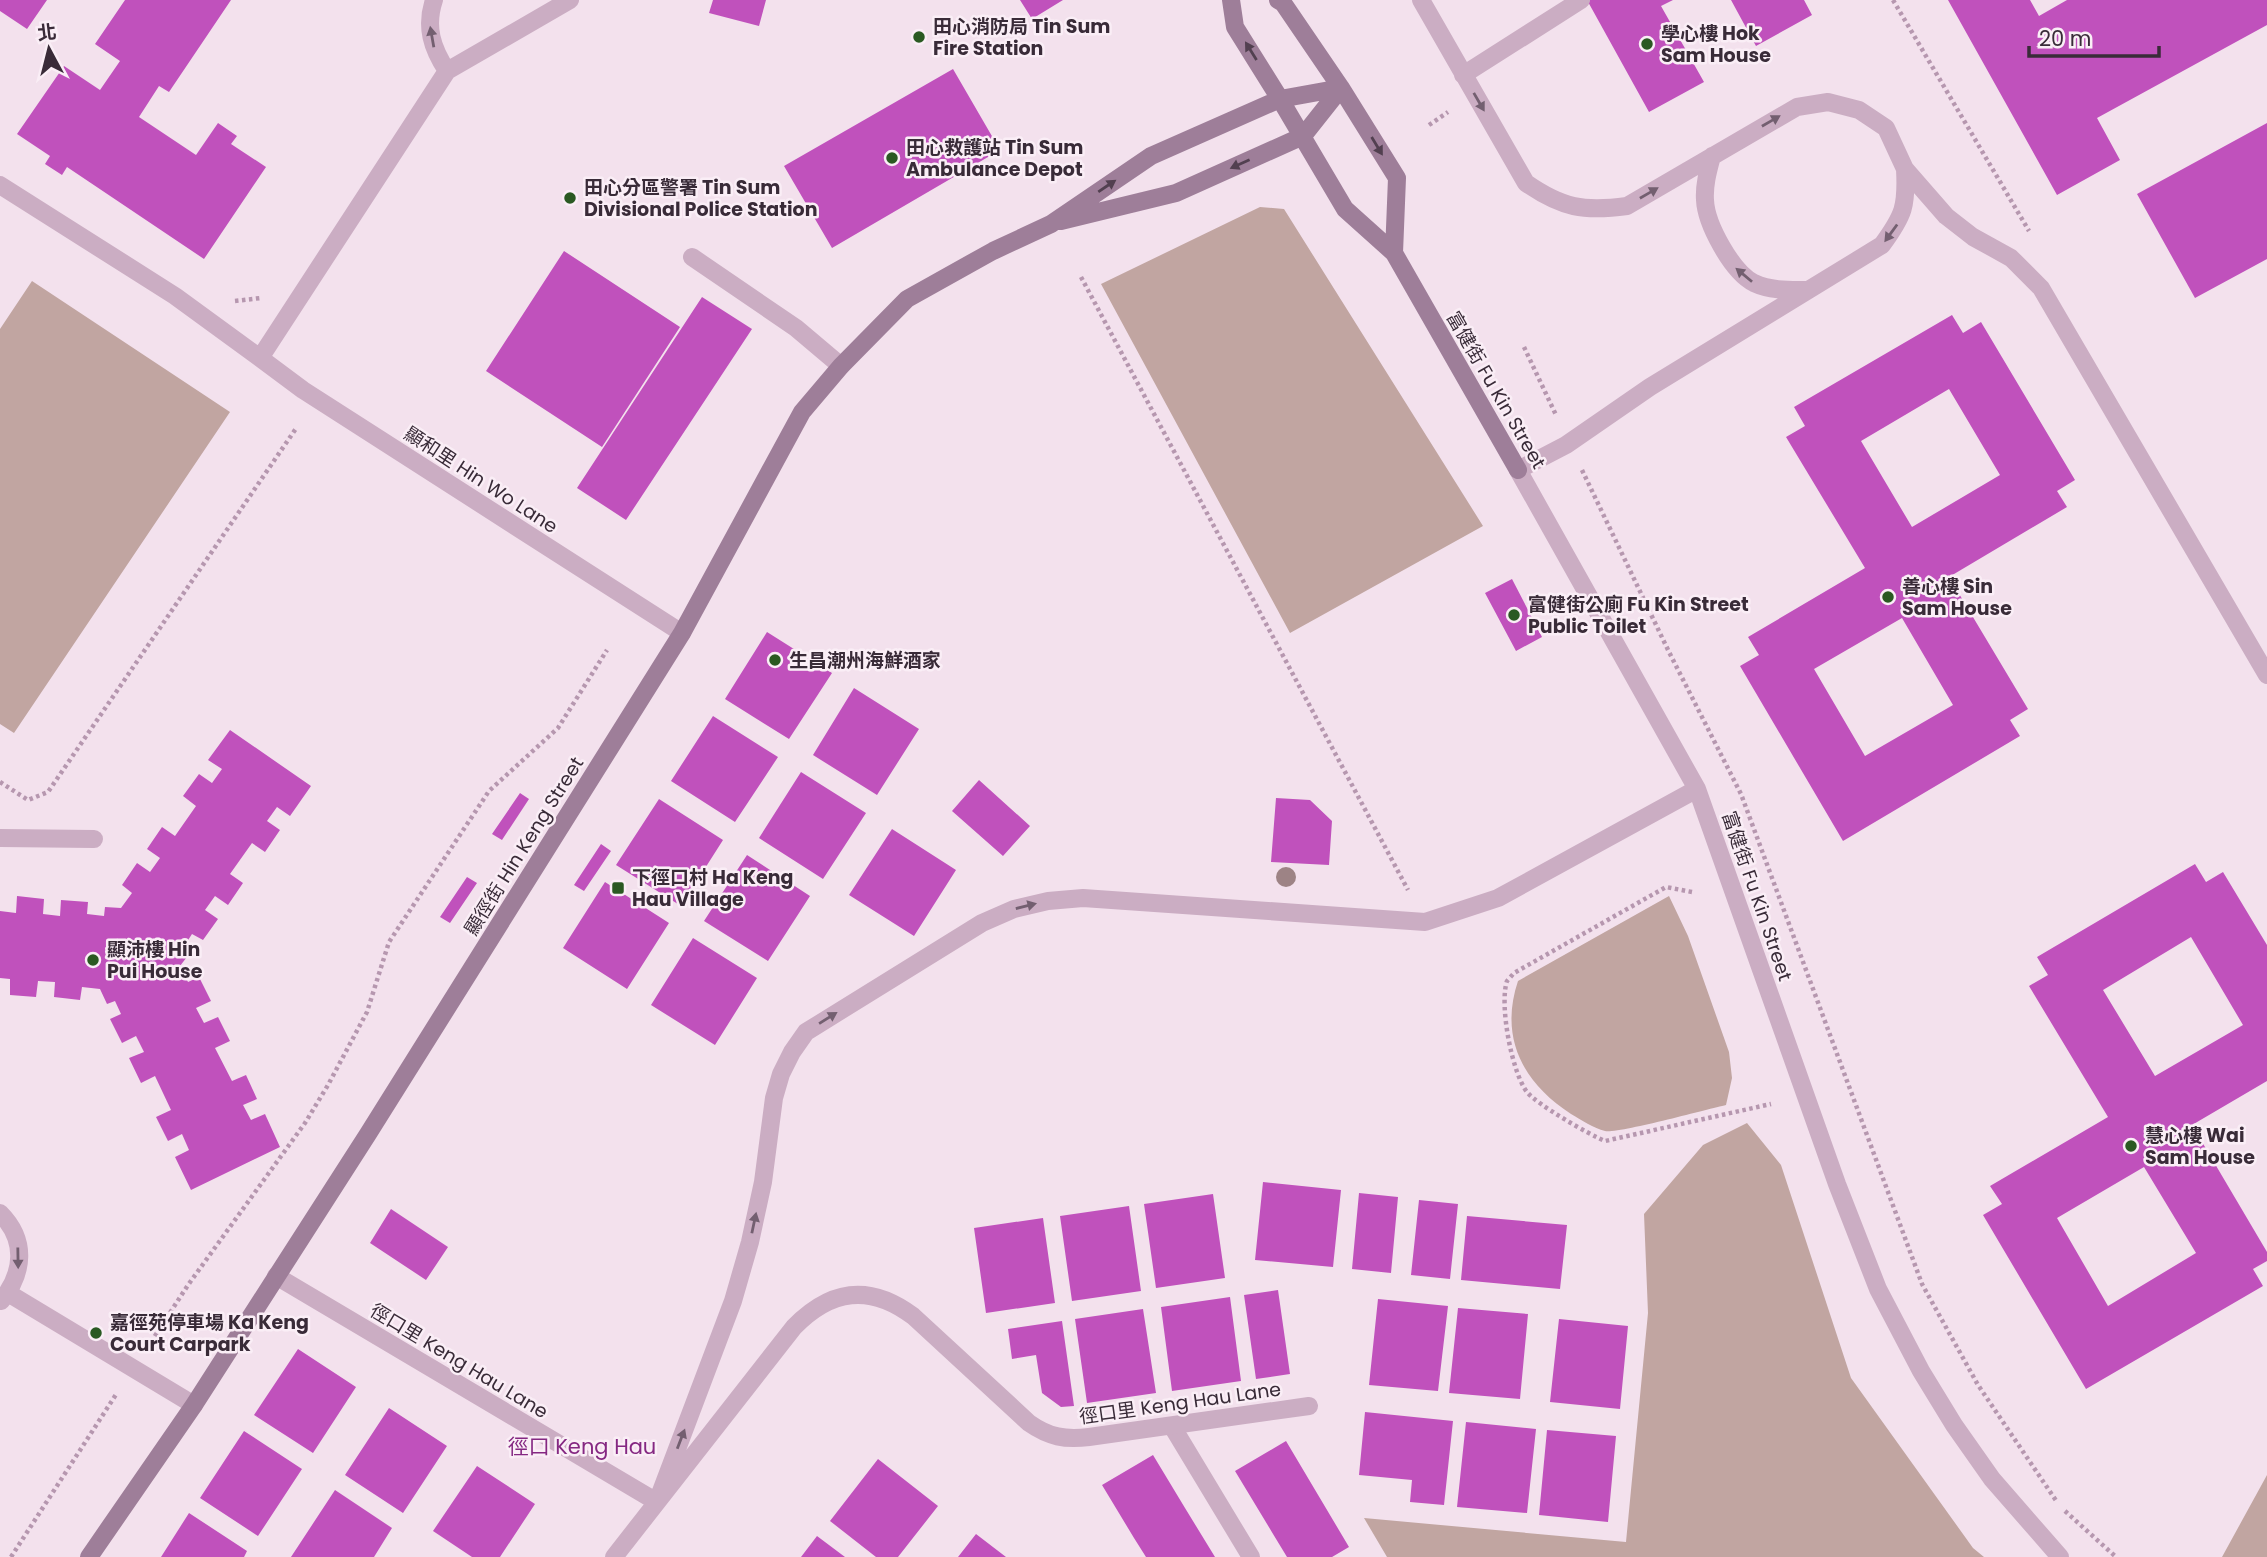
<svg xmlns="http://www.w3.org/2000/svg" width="2267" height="1557" font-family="Poppins,'Noto Sans TC',sans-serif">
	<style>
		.green { fill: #c1a5a1 }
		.building { fill: #c051bc; fill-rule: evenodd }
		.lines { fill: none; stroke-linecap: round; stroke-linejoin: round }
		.path { stroke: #b697af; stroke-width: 4.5; stroke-dasharray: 3.5 3.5; stroke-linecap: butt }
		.lane { stroke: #cbadc3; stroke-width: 18 }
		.street { stroke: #cbadc3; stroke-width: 18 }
		.secondary { stroke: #9e7e99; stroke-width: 18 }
		.tree { fill: #9d8385 }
		.oneway { fill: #735f70 }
		.oneway2 { fill: #524050 }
		.poi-dot { fill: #2a5922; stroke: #faeef6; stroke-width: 2.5 }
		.labels { text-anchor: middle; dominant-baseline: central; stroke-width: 5; stroke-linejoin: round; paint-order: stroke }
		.poi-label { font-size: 19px; font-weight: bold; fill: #392b38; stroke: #faeef6; text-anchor: start }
		.street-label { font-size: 19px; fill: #392b38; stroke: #faeef6 }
		.neighbourhood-label { font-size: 21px; fill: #852882; stroke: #faeef6 }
	</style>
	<rect width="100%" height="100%" fill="#f3e1ed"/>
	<path class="green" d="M1260 207 1284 209 1483 526 1290 633 1101 284Z
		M32 281 230 412 14 733 0 724V329Z
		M1669 896 1688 936 1729 1052 1732 1078 1726 1105C1708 1109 1617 1134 1605 1131 1594 1128 1581 1120 1571 1114 1523 1083 1499 1038 1518 981Z
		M1747 1123 1781 1165 1851 1378 1973 1548 1984 1557H1387L1364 1518 1626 1542 1648 1313 1644 1214 1703 1145Z
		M2267 1475V1557H2222Z"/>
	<path class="building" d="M0 0H47L27 29 0 11Z
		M125 0H231L169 92 159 86 139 117 196 155 218 123 237 136 231 144 266 167 204 259 67 167 62 175 45 164 50 156 17 134 64 66 100 90 120 61 95 44Z
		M713 0H766L759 26 709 13Z
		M1020 0H1063L1032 19Z
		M1587 0H1673L1661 6 1704 82 1649 112Z
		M1731 0H1804L1812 15 1756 46Z
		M1948 0H2030L2039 16 2067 0H2267V25L2097 118 2120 160 2057 195Z
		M953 69 1000 150 832 248 784 166Z
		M2267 123V259L2195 298 2137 194Z
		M564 251 680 327 602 447 486 371Z
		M702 297 752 329 626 520 577 488Z
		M1952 315 1963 333 1981 322 2075 480 2057 491 2067 507 1949 577 2028 709 2010 720 2020 736 1843 841 1740 666 1759 655 1748 637 1865 568 1786 437 1805 426 1794 407ZM1949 389 2000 475 1912 527 1861 441ZM1902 618 1953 705 1865 756 1814 669Z
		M1512 579 1542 637 1516 651 1485 593Z
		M767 632 832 673 789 739 725 699Z
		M854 688 919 729 877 795 813 755Z
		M713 716 778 757 735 822 671 781Z
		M230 730 311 786 290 816 277 807 267 821 280 830 265 852 252 843 230 874 243 883 228 905 215 896 205 910 218 919 203 940 192 934 183 948 190 953 180 966 188 982 199 977 211 1001 196 1008 204 1023 218 1017 230 1041 215 1048 232 1081 246 1075 257 1099 243 1105 251 1120 265 1114 280 1147 191 1190 175 1157 189 1150 182 1134 168 1141 156 1117 171 1110 155 1076 141 1083 129 1058 144 1052 136 1036 122 1043 110 1019 121 1014 115 1001 107 1004 100 989 82 987 80 1000 54 997 55 982 38 981 36 997 10 995V979L0 978V911L16 913 17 896 44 899 43 914 60 916 61 900 88 902 87 914 104 916 105 907 121 908 132 893 122 885 137 863 150 872 160 858 147 849 162 827 175 836 196 806 183 796 199 774 212 783 222 769 208 760Z
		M801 772 866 813 823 879 759 838Z
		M979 780 1030 826 1003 856 952 811Z
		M520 793 529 799 502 840 492 834Z
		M1276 798 1310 800 1332 821 1329 865 1271 862Z
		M659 799 723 840 681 906 616 865Z
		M892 829 956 870 914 936 849 895Z
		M601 844 611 851 584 891 574 885Z
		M747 855 810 896 768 961 704 921Z
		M2195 864 2206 882 2223 872 2267 945V1081L2192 1125 2267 1252V1261L2253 1269 2263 1286 2086 1389 1983 1215 2002 1204 1990 1186 2108 1117 2029 986 2048 975 2037 957ZM2191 937 2243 1025 2155 1076 2103 990ZM2144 1167 2196 1253 2108 1306 2057 1218Z
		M467 877 477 883 450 923 440 917Z
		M605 882 669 923 627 989 563 948Z
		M693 938 757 978 715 1045 651 1005Z
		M1263 1182 1341 1190 1333 1267 1255 1260Z
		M1359 1193 1398 1197 1391 1273 1352 1269Z
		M1213 1194 1225 1278 1156 1288 1144 1204Z
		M1419 1200 1458 1204 1450 1279 1411 1275Z
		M1129 1206 1141 1291 1072 1301 1060 1216Z
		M391 1209 448 1247 426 1280 370 1243Z
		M1467 1216 1567 1225 1560 1289 1461 1280Z
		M1043 1218 1055 1303 986 1313 974 1228Z
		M1278 1290 1290 1374 1256 1379 1244 1295Z
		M1230 1297 1241 1381 1172 1391 1161 1307Z
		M1378 1299 1448 1306 1438 1391 1369 1385Z
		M1458 1308 1528 1314 1520 1399 1449 1393Z
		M1143 1309 1156 1393 1087 1403 1075 1319Z
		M1559 1319 1628 1326 1620 1409 1550 1402Z
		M1062 1321 1074 1406 1061 1407 1042 1393 1036 1355 1012 1359 1008 1329Z
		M298 1349 356 1387 313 1453 254 1415Z
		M389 1408 447 1446 403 1513 345 1475Z
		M1365 1412 1453 1421 1444 1505 1410 1502 1412 1480 1359 1475Z
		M1466 1422 1536 1429 1527 1513 1457 1507Z
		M1547 1430 1616 1436 1608 1522 1539 1515Z
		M244 1431 302 1469 258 1536 200 1498Z
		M1286 1441 1349 1547 1332 1557H1287L1235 1471Z
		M1153 1455 1185 1508 1215 1557H1146L1134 1538 1102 1485Z
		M878 1459 938 1506 898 1557H876L830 1521Z
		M477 1466 535 1504 500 1557H472L433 1531Z
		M335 1490 392 1528 374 1557H291Z
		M189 1513 247 1551 244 1557H161Z
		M976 1534 1006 1557H958Z
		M817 1536 845 1557H801Z"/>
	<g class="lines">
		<path class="path" d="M1893 0 2029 231
			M1429 125 1448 112
			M1081 277 1408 890
			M235 301 261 298
			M1524 347 1556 415
			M1582 470 1669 652 1741 794 1922 1284 1978 1385 2057 1502
			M0 782 28 800 48 792 297 427
			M1692 892 1666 887 1514 973C1513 974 1508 980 1507 981 1499 1005 1512 1073 1527 1092 1536 1104 1590 1135 1605 1141L1771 1104
			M151 1342 188 1285 305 1123 328 1085 367 1012 389 942 489 791 558 728 607 650
			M2065 1511 2116 1557
			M11 1557 117 1393"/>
		<path class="lane" d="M1421 0 1526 183C1562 208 1584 212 1627 206L1797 107 1828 102 1859 110 1886 128 1905 169 1946 216 1973 237 2011 258 2041 288 2267 675
			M1463 75 1581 0
			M1712 156C1708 171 1704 185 1705 200 1706 224 1732 272 1754 283 1771 291 1790 290 1808 290
			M692 257 796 328 841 366
			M1518 470 1566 445 1650 387 1882 245C1904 215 1907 206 1905 169
			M0 838 94 839
			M0 1213C27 1240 24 1273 1 1301
			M8 1293 194 1405
			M1172 1426 1251 1557"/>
		<path class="street" d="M434 0C425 27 432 48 447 71
			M570 0 447 71 260 358 303 390 682 633
			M0 185 175 296 260 358
			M1518 470 1697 789 1837 1184 1878 1289 1921 1371 1954 1425 1992 1479 2060 1557
			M276 1276 657 1502 733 1301 750 1242 763 1182 774 1098 781 1074 792 1052 806 1032 982 923 1014 909 1048 901 1083 898 1425 922 1498 898 1697 789
			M614 1557 794 1327C831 1289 870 1284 913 1316L1029 1423C1049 1437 1065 1440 1089 1437L1309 1406"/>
		<path class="secondary" d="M1231 0 1235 27 1280 99 1345 209 1394 253 1518 470
			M1278 0 1283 3 1341 88 1397 178 1394 253
			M1061 221 1176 193 1303 136 1341 88
			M89 1557 194 1405 368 1134 682 633 802 412 841 366 907 299 993 251 1051 224 1151 156 1280 99 1341 88"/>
	</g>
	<circle class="tree" cx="1286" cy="877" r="10"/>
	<defs><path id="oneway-solid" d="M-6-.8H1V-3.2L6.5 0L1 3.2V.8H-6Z" transform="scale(1.75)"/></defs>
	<g class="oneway">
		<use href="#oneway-solid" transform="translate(432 37) rotate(-100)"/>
		<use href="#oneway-solid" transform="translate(1479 102) rotate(60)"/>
		<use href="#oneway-solid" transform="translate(1771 121) rotate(-30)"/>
		<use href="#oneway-solid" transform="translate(1649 193) rotate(-30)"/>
		<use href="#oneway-solid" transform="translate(1891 233) rotate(126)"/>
		<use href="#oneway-solid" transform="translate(1744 275) rotate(-140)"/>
		<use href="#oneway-solid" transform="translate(1026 906) rotate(-14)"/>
		<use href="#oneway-solid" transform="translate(828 1018) rotate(-32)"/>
		<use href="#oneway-solid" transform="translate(754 1223) rotate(-78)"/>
		<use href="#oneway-solid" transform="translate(18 1258) rotate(89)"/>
		<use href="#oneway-solid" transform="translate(681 1439) rotate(-69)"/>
	</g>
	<g class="oneway2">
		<use href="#oneway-solid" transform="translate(1251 51) rotate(-122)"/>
		<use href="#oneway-solid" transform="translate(1377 146) rotate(59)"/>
		<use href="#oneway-solid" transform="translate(1240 164) rotate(156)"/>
		<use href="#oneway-solid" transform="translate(1107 186) rotate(-34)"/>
	</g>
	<g class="poi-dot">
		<circle cx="919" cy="37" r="7"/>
		<circle cx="1647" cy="44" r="7"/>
		<circle cx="892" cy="158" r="7"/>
		<circle cx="570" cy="198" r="7"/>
		<circle cx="1888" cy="597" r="7"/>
		<circle cx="1514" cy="615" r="7"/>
		<circle cx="775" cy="660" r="7"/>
		<rect x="611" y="881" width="14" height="14" rx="3.5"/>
		<circle cx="93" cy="960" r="7"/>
		<circle cx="2131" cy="1146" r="7"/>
		<circle cx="96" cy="1333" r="7"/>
	</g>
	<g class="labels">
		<g class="poi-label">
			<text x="933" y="26">田心消防局 Tin Sum<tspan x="933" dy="22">Fire Station</tspan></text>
			<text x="1661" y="33">學心樓 Hok<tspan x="1661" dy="22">Sam House</tspan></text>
			<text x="906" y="147">田心救護站 Tin Sum<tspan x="906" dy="22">Ambulance Depot</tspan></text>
			<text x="584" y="187">田心分區警署 Tin Sum<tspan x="584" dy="22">Divisional Police Station</tspan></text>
			<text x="1902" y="586">善心樓 Sin<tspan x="1902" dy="22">Sam House</tspan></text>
			<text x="1528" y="604">富健街公廁 Fu Kin Street<tspan x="1528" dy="22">Public Toilet</tspan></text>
			<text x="789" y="660">生昌潮州海鮮酒家</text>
			<text x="632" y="877">下徑口村 Ha Keng<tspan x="632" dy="22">Hau Village</tspan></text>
			<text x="107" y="949">顯沛樓 Hin<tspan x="107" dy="22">Pui House</tspan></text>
			<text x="2145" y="1135">慧心樓 Wai<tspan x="2145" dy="22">Sam House</tspan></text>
			<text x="110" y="1322">嘉徑苑停車場 Ka Keng<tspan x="110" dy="22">Court Carpark</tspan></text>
		</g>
		<g class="street-label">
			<text transform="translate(1496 390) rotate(60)">富健街 Fu Kin Street</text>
			<text transform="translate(481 480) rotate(33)">顯和里 Hin Wo Lane</text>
			<text transform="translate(524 846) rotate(-58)">顯徑街 Hin Keng Street</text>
			<text transform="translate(1757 896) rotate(71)">富健街 Fu Kin Street</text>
			<text transform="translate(459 1361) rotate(31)">徑口里 Keng Hau Lane</text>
			<text transform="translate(1180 1403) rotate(-8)">徑口里 Keng Hau Lane</text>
		</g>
		<g class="neighbourhood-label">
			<text x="582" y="1446">徑口 Keng Hau</text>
		</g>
	</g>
	<g transform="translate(49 49) rotate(353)" stroke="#faeef6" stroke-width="5" paint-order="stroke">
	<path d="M0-5L12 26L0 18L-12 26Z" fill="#392b38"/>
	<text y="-10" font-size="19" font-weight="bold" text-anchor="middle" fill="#392b38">北</text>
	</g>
	<path d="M2029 46v10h130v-10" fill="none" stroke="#392b38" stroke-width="3.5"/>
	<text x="2039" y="46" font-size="21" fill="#392b38" stroke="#faeef6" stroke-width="5" paint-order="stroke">20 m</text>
</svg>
